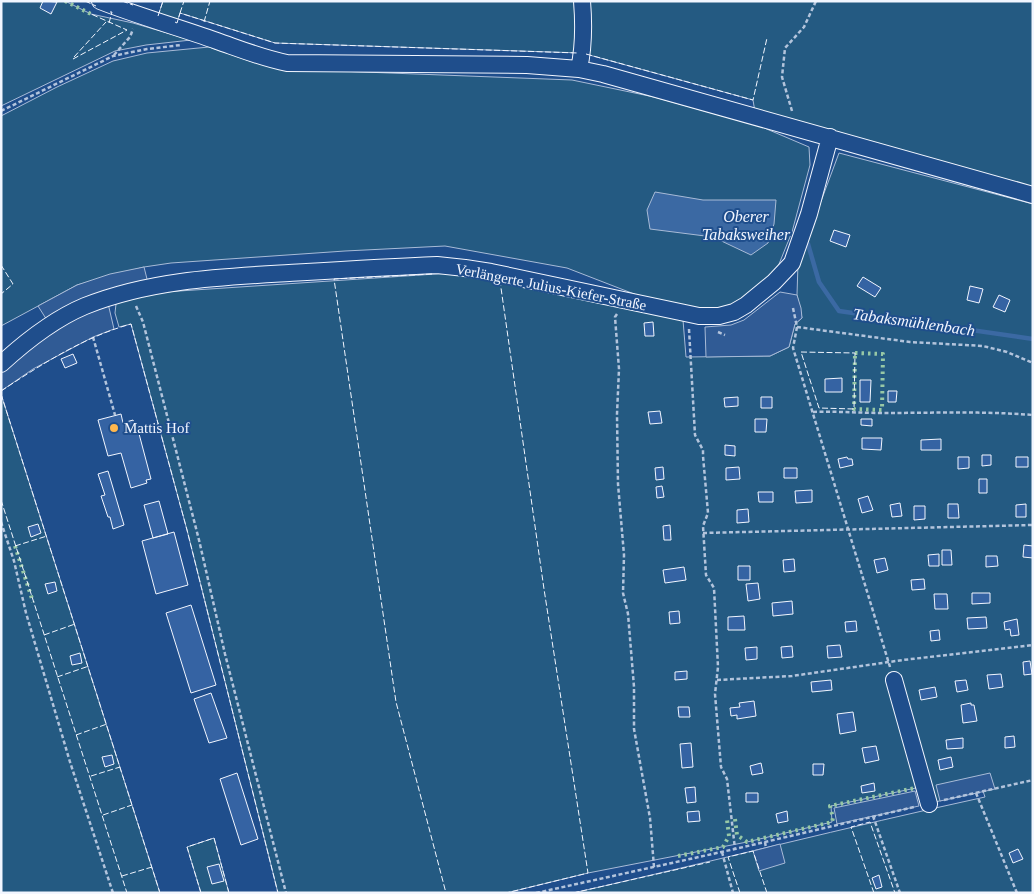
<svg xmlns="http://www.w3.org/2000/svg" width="1034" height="894" font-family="Georgia,serif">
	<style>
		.green { fill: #245a82; stroke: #a8bbd7 }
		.parking { fill: #305b95; stroke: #a8bbd7 }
		.water { fill: #3b69a3; stroke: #a8bbd7 }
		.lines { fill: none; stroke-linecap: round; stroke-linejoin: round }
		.stream { stroke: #3b69a3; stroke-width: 4.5 }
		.building { fill: #3563a3; stroke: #f2f6ff }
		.minor-casing { stroke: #f2f6ff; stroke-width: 18 }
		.path { stroke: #b3c4dc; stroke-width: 2.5; stroke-dasharray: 4 2.5; stroke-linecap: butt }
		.minor { stroke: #1f4e8c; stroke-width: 16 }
		.hedge { stroke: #97c8a6; stroke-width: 4; stroke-dasharray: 2.5 4; stroke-linecap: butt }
		.fence { stroke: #f2f6ff; stroke-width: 1; stroke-dasharray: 6 2.5; stroke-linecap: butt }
		.poi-dot { fill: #ffb74d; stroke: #1f4e8c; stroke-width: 2 }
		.labels { text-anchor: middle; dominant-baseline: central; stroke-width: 4; stroke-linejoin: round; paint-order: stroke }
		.street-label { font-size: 15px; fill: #f2f6ff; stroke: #1f4e8c }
		.poi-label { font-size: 15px; fill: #f2f6ff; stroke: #1f4e8c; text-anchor: start }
		.water-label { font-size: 16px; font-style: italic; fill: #f2f6ff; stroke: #1f4e8c }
	</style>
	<rect width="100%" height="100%" fill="#1f4e8c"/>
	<path class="green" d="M1 1H65L91 14 133 23 191 40 146 45 115 51 1 106Z
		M163 1H1033V187L755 112 753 100 582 53 275 43 180 13 177 23 158 16Z
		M209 47 253 62 285 69 572 80 654 97 762 127 809 147 810 165 792 232 777 269 735 304 709 311 660 304 567 268 445 246 345 251 171 263 144 267 77 285 1 326V116L57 87 113 61 147 53Z
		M839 153 1033 204V893H573C711 862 847 827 985 797L983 791 935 802 930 785 831 806 832 822 747 842 588 873 506 893H278L187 530 131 324 119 327 115 313 116 304 123 298 149 293 451 273 683 320 686 357 770 356 789 347 795 324 802 318 797 295 798 263Z
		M1 394 160 893H1Z
		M214 838 229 893H201L187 847Z"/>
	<path class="parking" d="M144 267 149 287 107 299 114 329 93 337 33 369 1 391V364L50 325 38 306 77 285 110 274Z
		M780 292 797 295 801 308 802 318 795 324 789 347 770 356 706 357 705 327 731 325 744 320Z
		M990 773 995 789 940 801 936 785Z
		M915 791 919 806 837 824 834 808Z
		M780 844 785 863 759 871 753 851Z"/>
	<path class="water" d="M655 192 703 200H776L774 224 768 243 751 255 713 237 650 229 647 210Z"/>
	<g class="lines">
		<path class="stream" d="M808 244 819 282 839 311 1033 339"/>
	</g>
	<path class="building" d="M43 1 57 2 51 14 40 8Z
		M834 230 850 235 846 247 830 241Z
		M863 277 881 288 875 297 857 286Z
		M970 286 983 289 979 303 967 300Z
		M999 295 1010 300 1005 312 993 307Z
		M653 322 654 336H645L644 323Z
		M73 354 77 363 65 368 61 359Z
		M842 378V392H825V379Z
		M860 380H871L870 402H860Z
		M888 391H897L896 402H888Z
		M738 397V406L725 407 724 398Z
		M761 397H772V408H761Z
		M660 411 662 423 650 424 648 412Z
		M121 414 123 423 133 420 136 430H138L151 479 146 480 147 483 131 488 121 453 108 456 98 420Z
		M755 419H767L766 432H755Z
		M861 419H872V426L861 425Z
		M862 438H882L881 450 862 449Z
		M941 439V450H921V440Z
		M725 445 735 446V456L725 455Z
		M982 455H991V465L982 466Z
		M847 457 848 459H852L853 465 840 468 838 459Z
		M958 457H969V468L958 469Z
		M1016 457H1028V467H1016Z
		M663 467 664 479 656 480 655 468Z
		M739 467 740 479 726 480V468Z
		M784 468H797V478H784Z
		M108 471 124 525 113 529 110 517H108L101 496 105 495 98 474Z
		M979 479H987V493H979Z
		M662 486 664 497 657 498 656 487Z
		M812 490V502L796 503 795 491Z
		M758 492H773V502H759Z
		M868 496 873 510 862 513 858 499Z
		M159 501 168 534 153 538 144 505Z
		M900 503 902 516 892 517 890 505Z
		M948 504H958L959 518H948Z
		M1026 504V517H1016V505Z
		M914 506H925V519L914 520Z
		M748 509 749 522 737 523V510Z
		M38 524 41 533 31 537 28 527Z
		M670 525 671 540H664L663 526Z
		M174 532 188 585 156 594 142 541Z
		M1024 545 1033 546V558L1023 557Z
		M942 550H951L952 565H942Z
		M939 554V566H929L928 555Z
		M986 556H997L998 566 986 567Z
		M885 558 888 570 877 573 874 560Z
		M794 559 795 571 784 572 783 560Z
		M738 566H750V580H738Z
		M684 567 686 580 665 583 663 570Z
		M924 579 925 589 912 590 911 580Z
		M55 582 57 591 48 594 45 584Z
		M758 583 760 599 748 601 746 584Z
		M972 593H990V603L972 604Z
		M934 594H947L948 609H935Z
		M792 601 793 614 773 616 772 603Z
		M191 605 216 685 191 693 166 613Z
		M679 611 680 623 670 624 669 612Z
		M744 616 745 630H728V617Z
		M986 617 987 628 968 629 967 618Z
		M1017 619 1019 635 1011 636 1010 629 1005 630 1004 622Z
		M856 621 857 631 846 632 845 622Z
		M939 630 940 640 931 641 930 631Z
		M840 645 842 657 828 658 827 646Z
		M792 646 793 657 782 658 781 647Z
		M757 647V659L746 660 745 648Z
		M80 653 82 663 72 665 70 656Z
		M1030 661 1032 674 1024 675 1023 662Z
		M687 671V679L675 680V672Z
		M1001 674 1003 687 989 689 987 675Z
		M831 680 832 690 812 692 811 682Z
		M966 680 968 690 957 692 955 681Z
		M935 687 937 697 921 700 919 690Z
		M211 693 227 738 209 743 194 699Z
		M754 701 756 716 737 719V715L731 716 730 708 740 707 739 703Z
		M971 703V705H974L977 721 963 723 961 705Z
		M678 707H689L690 717H679Z
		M853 712 856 731 840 734 837 714Z
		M1014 736 1015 747 1005 748V737Z
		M963 738V748L947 749 946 740Z
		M691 743 693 767 682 768 680 744Z
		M876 746 879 760 865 763 862 748Z
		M112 755 114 764 105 767 102 757Z
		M951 757 953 767 940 770 938 760Z
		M761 763 763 773 752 775 750 766Z
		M813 764H824L823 775H813Z
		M237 773 258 839 241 845 220 779Z
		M874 783 875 791 862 793 861 786Z
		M695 787 696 802 687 803 685 788Z
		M746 793H758V802H746Z
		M699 811 700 821 688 822 687 812Z
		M787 811 788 821 778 823 776 814Z
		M1018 849 1023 859 1013 863 1009 853Z
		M219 864 224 881 212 884 207 867Z
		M879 875 882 887 876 889 872 878Z"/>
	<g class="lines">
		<defs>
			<path id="minor" d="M100 1C138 16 178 27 217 41 240 49 262 58 287 63L527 65 579 69 603 74 1033 195
				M579 69C584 46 584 25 582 1
				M1 364C26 341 54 319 85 306 150 280 220 277 289 273 339 270 388 267 437 265L465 268 491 272 699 316H719L734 312 746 305 774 282 792 263 809 214 830 137
				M894 680 929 804"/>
		</defs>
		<use href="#minor" class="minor-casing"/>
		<path class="path" d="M114 55 130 37 133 29
			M1 111 113 56 147 49 181 45
			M792 111 782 77 785 48 804 27 816 1
			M136 306 143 322 199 540 225 654 286 893
			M793 308 797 327 793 348 890 667
			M617 314 615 317 619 369 617 414 618 484 624 555 623 593 628 614 634 687V729L650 818 654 867
			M797 327 910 342 983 346 1007 352 1033 363
			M689 329 695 435 703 450V456L708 513 703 526 706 575 714 588 718 667 715 694 721 767 727 779 735 849
			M718 332 725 335
			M93 337 115 415
			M813 412C836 411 859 413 883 413 933 413 983 411 1033 415
			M1 522 14 561 26 613 70 762 113 893
			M703 533 1033 525
			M717 680 792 676 903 660 1033 645
			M976 793 1017 893
			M944 800 1033 780
			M873 816 900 893
			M765 842 766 848
			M722 852 733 893
			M536 893 735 849 914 807"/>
		<use href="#minor" class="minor"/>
		<path class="hedge" d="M65 1 91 14
			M855 353 883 354 882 410 854 409Z
			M15 546 33 602
			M735 819 737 835 747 842 832 822 833 818 830 806 915 788
			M678 856 723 847 729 836 727 820"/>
		<path class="fence" d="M85 1 96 6
			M122 1 133 5
			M180 13 184 1
			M158 16 163 1
			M175 22 177 23 180 13 275 43 578 53
			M204 22 210 1
			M109 23 112 12H110
			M586 54 753 100 767 38
			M74 57 106 22
			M73 59 127 30 91 14
			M1 265 13 284 1 294
			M432 274 334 279 396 702 446 893
			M499 281H500L544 589 588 873 506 893
			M801 352 855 353 854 409 819 408Z
			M1 391C42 364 84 337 131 324L187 530 278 893
			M1 394 160 893
			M146 427 159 424
			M1 500 127 893
			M15 546 47 536
			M44 635 75 624
			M57 677 89 666
			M76 735 107 724
			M91 776 120 767
			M103 815 132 805
			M122 876 152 867
			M201 893 187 847 214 838 229 893
			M573 893 710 862
			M740 893 728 857 753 851 767 893
			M874 893 851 827 870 822 895 893"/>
	</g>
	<circle class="poi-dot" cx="114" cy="428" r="5"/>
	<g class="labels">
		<g class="street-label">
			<text transform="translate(551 287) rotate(11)">Verlängerte Julius-Kiefer-Straße</text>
		</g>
		<g class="poi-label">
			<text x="124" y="428">Mattis Hof</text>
		</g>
		<g class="water-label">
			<text x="746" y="216">Oberer<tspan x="746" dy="18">Tabaksweiher</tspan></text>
			<text transform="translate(914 322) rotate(8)">Tabaksmühlenbach</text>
		</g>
	</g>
	<rect width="1034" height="894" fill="none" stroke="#f2f6ff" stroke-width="5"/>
</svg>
